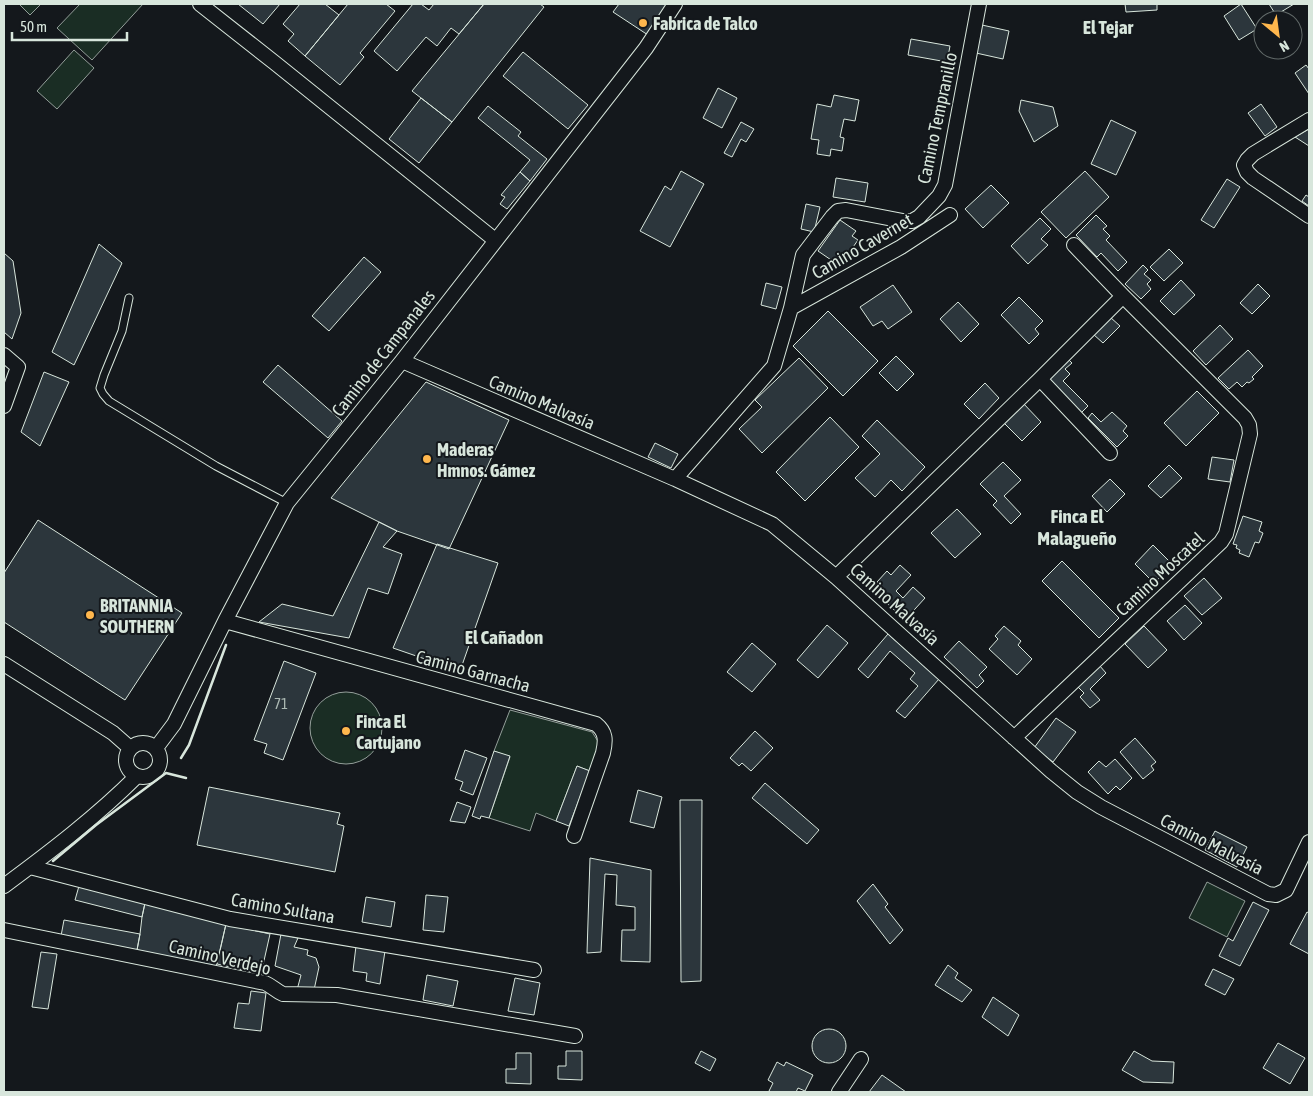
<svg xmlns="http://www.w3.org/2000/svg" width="1313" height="1096" font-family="'Asap Condensed',sans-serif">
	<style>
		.green { fill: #1a2d24; stroke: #939e99 }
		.building { fill: #2c363c; stroke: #d8e6dc }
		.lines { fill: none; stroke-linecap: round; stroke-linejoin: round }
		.service-casing { stroke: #d8e6dc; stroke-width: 9 }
		.minor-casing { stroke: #d8e6dc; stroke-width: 16 }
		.service { stroke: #14181c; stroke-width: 7 }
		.minor { stroke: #14181c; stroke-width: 14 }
		.wall { stroke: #d8e6dc; stroke-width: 2.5 }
		.poi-dot { fill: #ffb74d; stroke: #14181c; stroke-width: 2 }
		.labels { text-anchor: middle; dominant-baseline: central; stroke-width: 4; stroke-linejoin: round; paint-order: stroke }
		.number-label { font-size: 15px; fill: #adbab4 }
		.poi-label { font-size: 18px; font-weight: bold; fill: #d8e6dc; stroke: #14181c; text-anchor: start }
		.street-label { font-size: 18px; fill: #d8e6dc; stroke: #14181c }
		.neighbourhood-label { font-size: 19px; font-weight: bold; fill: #d8e6dc; stroke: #14181c }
	</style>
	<rect width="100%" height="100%" fill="#14181c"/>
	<path class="green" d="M19 4H41L30 15Z
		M80 4H143L92 60 57 28Z
		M74 50 94 68 57 109 37 91Z
		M310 728a36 36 0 1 1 72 0a36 36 0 1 1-72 0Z
		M510 710 592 732 599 743 590 771 577 766 556 821 536 813 530 831 489 818 510 757 494 751Z
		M1207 882 1245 901 1227 937 1189 918Z"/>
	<path class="building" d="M238 4H280L263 24Z
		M300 4H325L339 15 305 56 288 41 294 34 283 24Z
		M348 4H386L395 11 360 53 364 57 340 85 305 56Z
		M413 4H421L429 10 434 4H484L459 34 451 28 437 46 426 37 397 71 374 51Z
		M484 4H540L544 7 452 122 412 91Z
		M619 4H668L648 35 613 12Z
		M1125 4H1157V10L1126 12Z
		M1241 4 1257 29 1239 40 1224 16Z
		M1269 4H1294L1276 15Z
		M982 25 1009 31 1003 59 976 53Z
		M911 39 950 46 947 62 908 55Z
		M523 52 588 105 568 129 503 76Z
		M1306 65 1309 69V94L1295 73Z
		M718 88 737 98 722 128 703 118Z
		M834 95 859 100 855 121 844 119 840 137 844 138 842 151 831 149 830 156 817 154 819 140 811 139 817 104 831 107Z
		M421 98 452 122 419 163 389 139Z
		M1021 100 1053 107 1058 126 1034 142 1019 111Z
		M1261 104 1277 127 1265 136 1248 113Z
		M488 106 521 132 518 136 547 159 530 181 520 172 530 160 478 118Z
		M1111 120 1136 132 1116 175 1091 164Z
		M741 122 754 129 746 142 741 139 732 157 724 153Z
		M1309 129V146L1295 137Z
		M681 171 704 184 670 247 640 231 665 186 671 190Z
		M1085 171 1109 197 1066 238 1041 212Z
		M520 172 530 181 507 209 500 204 505 197 501 195Z
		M836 178 868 183 865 202 833 197Z
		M1227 179 1240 187 1214 228 1201 220Z
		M991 185 1009 203 983 228 965 209Z
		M1306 195 1309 197V206L1302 201Z
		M806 204 820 207 814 232 801 229Z
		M1096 215 1107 226 1103 229 1110 236 1106 240 1127 262 1118 271 1101 253 1097 257 1076 235Z
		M1040 218 1051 229 1041 239 1048 245 1028 264 1011 246Z
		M840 220 856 231 852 236 858 240 844 260 841 258 837 264 818 251Z
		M99 244 122 263 74 365 52 352Z
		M1169 249 1183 263 1164 281 1150 267Z
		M4 253 13 261 21 313 12 339 4 332Z
		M364 257 381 272 329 331 312 316Z
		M1143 265 1148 270 1144 274 1151 280 1147 284 1151 289 1141 299 1125 284Z
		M1181 280 1195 295 1174 315 1160 301Z
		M766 283 782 287 776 309 761 305Z
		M1258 284 1270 296 1252 314 1240 303Z
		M893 285 912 312 888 329 882 321 873 326 860 307Z
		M1019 297 1043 321 1035 329 1039 334 1029 344 1001 315Z
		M958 302 979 324 961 342 940 319Z
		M828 311 878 361 843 396 793 346Z
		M1110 317 1120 326 1103 343 1093 334Z
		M1220 325 1233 339 1206 365 1193 351Z
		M1248 350 1263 366 1252 377 1254 379 1249 383 1247 382 1242 387 1237 382 1229 389 1218 378Z
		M896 356 914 374 897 391 879 373Z
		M1066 357 1072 363 1065 369 1070 374 1063 381 1088 406 1081 413 1046 378Z
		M799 358 828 388 762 453 739 429 762 407 755 400Z
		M278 365 342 421 328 438 263 382Z
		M44 372 69 382 40 446 21 432Z
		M426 382 509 420 449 549 397 531 331 498Z
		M985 383 999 398 979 419 964 404Z
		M1197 391 1219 413 1186 446 1164 423Z
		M1022 402 1041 422 1022 441 1003 422Z
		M1112 412 1127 426 1123 431 1128 436 1117 447 1088 418 1092 413 1101 422Z
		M830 417 859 447 805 501 776 472Z
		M877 420 925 467 902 491 891 480 875 497 855 478 880 454 862 436Z
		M655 443 678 454 671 468 648 457Z
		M1212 457 1234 460 1230 482 1208 479Z
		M1003 462 1021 480 1004 496 1021 514 1011 524 993 505 997 501 980 484Z
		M1169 465 1182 478 1161 498 1148 486Z
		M1110 479 1125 494 1107 512 1092 496Z
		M957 509 981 534 955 558 931 533Z
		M1243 516 1262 522 1259 531 1263 533 1259 543 1255 542 1249 557 1239 553 1240 550 1236 548 1237 545 1233 544Z
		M38 520 182 613 125 700 4 622V573Z
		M379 522 397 531 383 547 402 554 388 594 368 588 349 638 259 622 282 604 333 616Z
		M437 544 498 563 460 671 393 648Z
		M1153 545 1173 565 1154 583 1135 564Z
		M1062 561 1119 618 1099 638 1042 581Z
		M900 565 911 575 896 591 903 598 913 587 925 598 905 620 875 592 881 586 877 582 887 571 891 575Z
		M1204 578 1222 598 1202 615 1184 596Z
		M1185 605 1202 623 1184 640 1167 621Z
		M827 625 848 643 818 678 797 660Z
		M1004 626 1021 641 1018 645 1032 659 1017 675 989 649 998 639 995 636Z
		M1144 626 1167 650 1148 668 1125 644Z
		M888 634 939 679 905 718 896 711 918 686 910 679 915 673 890 651 868 678 858 669Z
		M959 641 987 667 979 675 984 681 977 688 944 657Z
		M752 643 776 664 752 692 727 672Z
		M284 661 316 673 283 760 264 753 267 744 254 740Z
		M1099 665 1106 673 1090 689 1100 700 1090 708 1080 697 1084 693 1077 686Z
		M1056 718 1076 732 1053 762 1034 748Z
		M755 731 773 748 751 771 742 763 739 766 730 758Z
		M1135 738 1156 762 1151 766 1154 770 1143 779 1120 752Z
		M465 750 487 758 473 795 460 790 463 782 455 779Z
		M494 751 510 756 489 818 481 816 480 819 472 816Z
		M1115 759 1132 778 1120 790 1116 786 1108 794 1088 772 1099 761 1106 767Z
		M577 766 590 771 569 826 556 821Z
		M765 783 819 830 807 844 752 798Z
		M209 787 340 813 337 824 344 826 335 872 197 845Z
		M638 790 662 797 654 828 630 822Z
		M680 800H702L701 981 681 982Z
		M457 802 471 807 465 823 450 821Z
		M1215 831 1247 847 1237 867 1205 850Z
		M590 858 651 870 650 962 621 961 622 930H635V907L616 905 617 875 605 874 601 952 587 953Z
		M873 884 888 904 885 907 903 930 890 944 857 901Z
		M79 886 145 903 142 917 75 900Z
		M426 895 448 897 444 932 423 930Z
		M366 897 395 902 391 927 362 922Z
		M1253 902 1269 910 1240 966 1219 956 1228 938 1233 941Z
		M145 903 226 924 216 967 137 950 140 934 142 917Z
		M1307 912 1309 913V954L1290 944Z
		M64 920 140 934 137 950 61 936Z
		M226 924 270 934 261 974 217 964Z
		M281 934 298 938 294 947 308 950 307 955 316 958 319 967 314 990H297L301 975 275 966Z
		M356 946 385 951 380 984 366 981 367 973 353 971Z
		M41 952 57 954 48 1009 32 1007Z
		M948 965 958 973 955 978 972 990 962 1002 935 985Z
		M1213 969 1234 979 1225 995 1205 985Z
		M427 975 458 981 453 1006 423 1000Z
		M515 978 540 983 534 1015 508 1011Z
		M251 991 266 993 261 1031 234 1028 238 1003 249 1004Z
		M993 997 1019 1015 1008 1036 982 1017Z
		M812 1046a17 17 0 1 1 34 0a17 17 0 1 1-34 0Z
		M1278 1043 1305 1058 1290 1084 1263 1068Z
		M566 1051H582V1080L558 1079V1066H566Z
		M701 1051 716 1059 710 1071 695 1063Z
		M1134 1051 1152 1061 1174 1062 1173 1083 1143 1082 1122 1070Z
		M516 1053H531V1084L506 1083V1069H516Z
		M777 1062 784 1066 786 1062 813 1075 805 1091 798 1088 796 1092H772L769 1091 773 1083 768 1080Z
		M882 1075 906 1092H869Z"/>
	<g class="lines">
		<defs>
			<path id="service" d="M129 298 122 331 104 375 100 388 103 394 109 401 216 466 287 503"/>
			<path id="minor" d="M200 4 275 63 495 240
				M1309 120 1253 154 1247 160 1244 165 1247 172 1253 178 1309 216
				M791 308 901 247 950 215
				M4 355 18 367 4 406
				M402 361 675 479 772 524 836 577 1051 771 1077 792 1101 807 1268 894 1276 895 1286 890 1309 842
				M1040 379 1110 453
				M675 479 774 366 791 308 803 255 832 217 838 211 846 210 903 221H912L919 217 939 196 945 185 979 4
				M836 577 1040 379 1123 296
				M225 621 596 724C606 732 606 740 603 753L574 836
				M4 664 113 733 130 748
				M1014 738 1221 542 1226 534 1250 434 1249 425 1245 418 1123 296 1074 245
				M126 760a17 17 0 1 1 34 0a17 17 0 1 1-34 0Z
				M156 748 174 724 225 621 287 503 402 361 646 48 675 4
				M30 867 230 919 534 970
				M4 886C50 852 97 816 137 776
				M4 930 265 983C272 986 276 991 283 994L337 995 575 1036
				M839 1092 861 1059"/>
		</defs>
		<use href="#service" class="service-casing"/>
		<use href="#minor" class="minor-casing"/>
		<use href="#service" class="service"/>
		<use href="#minor" class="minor"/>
		<path class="wall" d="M181 758 189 745 226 645
			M53 861 96 825 166 773 186 778"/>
	</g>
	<g class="poi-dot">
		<circle cx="643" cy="23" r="5"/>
		<circle cx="427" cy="459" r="5"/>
		<circle cx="90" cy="615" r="5"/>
		<circle cx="346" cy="731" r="5"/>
	</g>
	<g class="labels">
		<g class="number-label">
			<text x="281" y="703">71</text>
		</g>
		<g class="poi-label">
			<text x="653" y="23">Fabrica de Talco</text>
			<text x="437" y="449">Maderas<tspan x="437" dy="21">Hmnos. Gámez</tspan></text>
			<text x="100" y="605">BRITANNIA<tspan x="100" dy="21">SOUTHERN</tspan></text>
			<text x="356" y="721">Finca El<tspan x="356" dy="21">Cartujano</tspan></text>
		</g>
		<g class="street-label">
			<text transform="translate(937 118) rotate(-78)">Camino Tempranillo</text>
			<text transform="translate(862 246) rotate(-30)">Camino Cavernet</text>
			<text transform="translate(383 353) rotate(-52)">Camino de Campanales</text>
			<text transform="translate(542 402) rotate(23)">Camino Malvasía</text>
			<text transform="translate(1160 574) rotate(-43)">Camino Moscatel</text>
			<text transform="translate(895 604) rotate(42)">Camino Malvasía</text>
			<text transform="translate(473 671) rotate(15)">Camino Garnacha</text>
			<text transform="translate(1212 844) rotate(27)">Camino Malvasía</text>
			<text transform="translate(283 908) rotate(10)">Camino Sultana</text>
			<text transform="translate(220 957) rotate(13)">Camino Verdejo</text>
		</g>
		<g class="neighbourhood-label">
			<text x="1108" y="27">El Tejar</text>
			<text x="1077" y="516">Finca El<tspan x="1077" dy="22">Malagueño</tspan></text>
			<text x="504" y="637">El Cañadon</text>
		</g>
	</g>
	<rect width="1313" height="1096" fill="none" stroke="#d8e6dc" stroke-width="10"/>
	<g transform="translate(1278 35) rotate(151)"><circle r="24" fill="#14181c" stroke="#626a69"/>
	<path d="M0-4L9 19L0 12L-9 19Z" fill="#ffb74d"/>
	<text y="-8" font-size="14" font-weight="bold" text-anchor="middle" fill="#d8e6dc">N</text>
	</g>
	<path d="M12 32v8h115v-8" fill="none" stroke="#d8e6dc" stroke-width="2.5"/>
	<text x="20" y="32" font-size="15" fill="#d8e6dc" stroke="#14181c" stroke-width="4" paint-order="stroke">50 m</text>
</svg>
